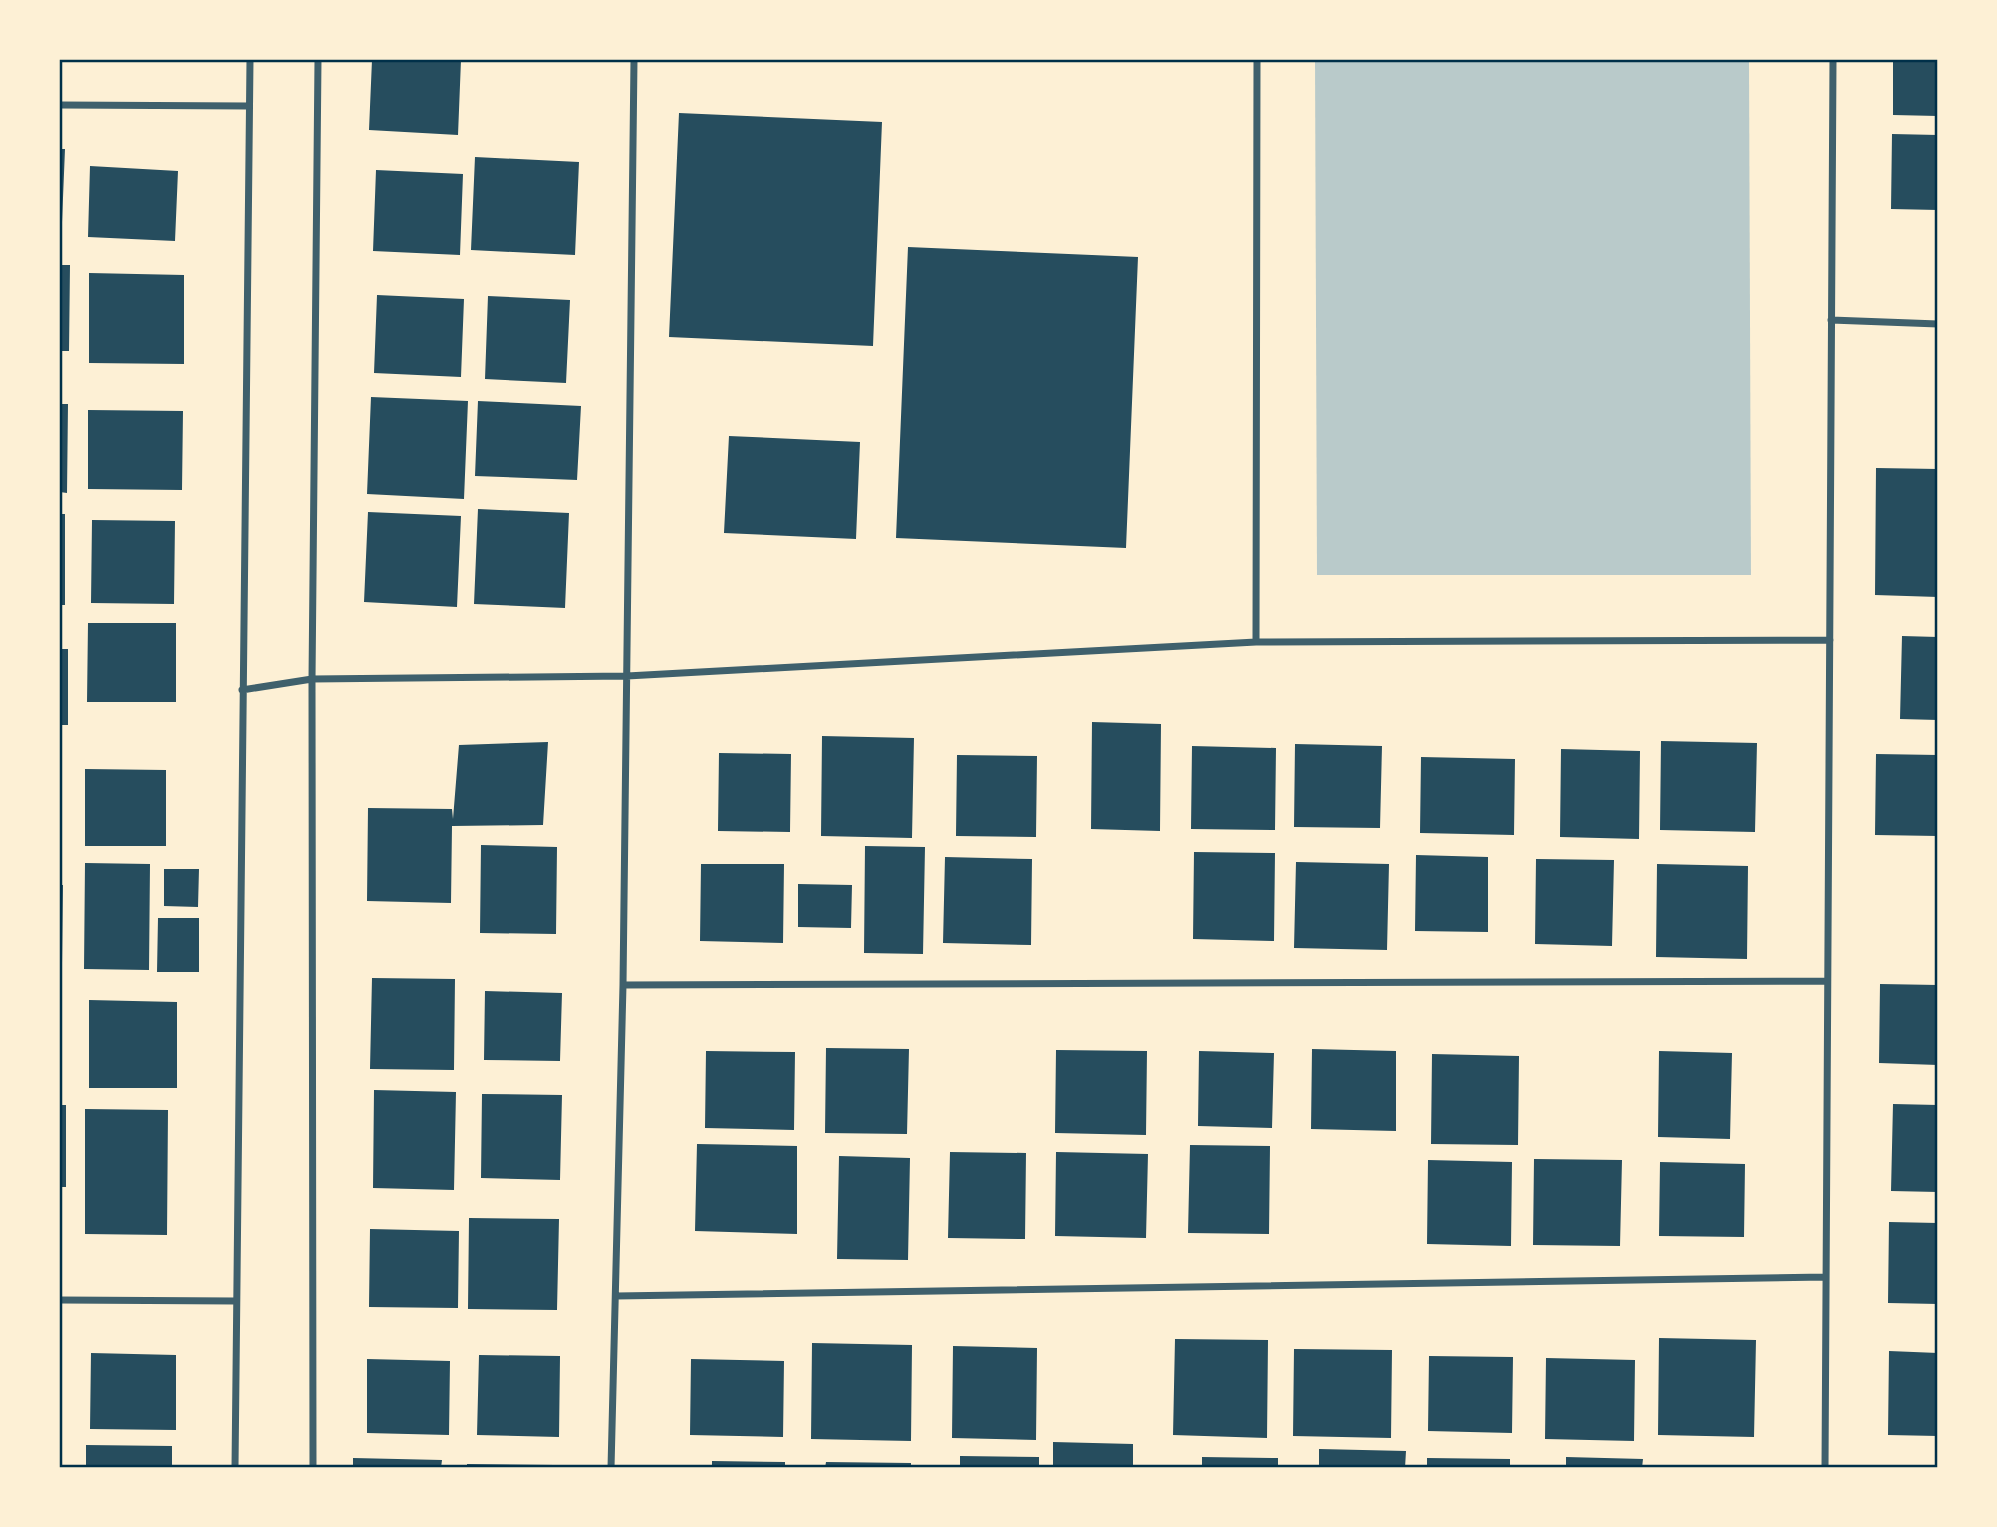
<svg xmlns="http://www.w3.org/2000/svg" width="1997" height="1527" font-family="'DM Sans',sans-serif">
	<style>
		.green { fill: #b9caca }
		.building { fill: #264d5e }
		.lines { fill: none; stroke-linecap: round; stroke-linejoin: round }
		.minor { stroke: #3f606c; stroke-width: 7 }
		.neatline { fill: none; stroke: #003049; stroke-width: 2.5 }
	</style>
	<rect width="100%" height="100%" fill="#fdf0d5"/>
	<path class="green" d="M1315 60H1749L1751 575H1317Z"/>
	<path class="building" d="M372 60H461L458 135 369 130Z
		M1893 60H1938V116L1893 115Z
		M679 113 882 122 873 346 669 337Z
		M1892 134 1938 135V210L1891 209Z
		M60 149H65L62 222 60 221Z
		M475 157 579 162 575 255 471 250Z
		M90 166 178 171 175 241 88 237Z
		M376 170 463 174 460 255 373 251Z
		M908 247 1138 257 1126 548 896 538Z
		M60 265H70L69 351H60Z
		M89 273 184 275V364L89 363Z
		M377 295 464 299 461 377 374 373Z
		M488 296 570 300 566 383 485 379Z
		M371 397 468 401 464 499 367 494Z
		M478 401 581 406 577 480 475 476Z
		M60 404H68L67 493 60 492Z
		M88 410 183 411 182 490 88 489Z
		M729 436 860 442 856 539 724 533Z
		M1876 468 1938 469V597L1875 595Z
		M478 509 569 513 565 608 474 604Z
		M368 512 461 516 457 607 364 602Z
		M60 514H65V605H60Z
		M92 520 175 521 174 604 91 603Z
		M88 623H176V702H87Z
		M1902 636 1938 637V720L1900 719Z
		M60 649H68V725H60Z
		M1092 722 1161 724 1160 831 1091 829Z
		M822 736 914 738 912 838 821 836Z
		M1661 741 1757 743 1755 832 1660 830Z
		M548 742 543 825 452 826 451 903 367 901 368 808 452 809 453 819 459 745Z
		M1295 744 1382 746 1380 828 1294 827Z
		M1192 746 1276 748 1275 830 1191 829Z
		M1561 749 1640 751 1639 839 1560 837Z
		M719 753 791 754 790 832 718 831Z
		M1876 754 1938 755V836L1875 835Z
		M957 755 1037 756 1036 837 956 836Z
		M1421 757 1515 759 1514 835 1420 833Z
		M85 769 166 770V846H85Z
		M481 845 557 847 556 934 480 933Z
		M865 846 925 847 923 954 864 953Z
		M1194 852 1275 853 1274 941 1193 939Z
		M1416 855 1488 857V932L1415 931Z
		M945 857 1032 859 1031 945 943 943Z
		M1536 859 1614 860 1612 946 1535 944Z
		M1296 862 1389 864 1387 950 1294 948Z
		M85 863 150 864 149 970 84 969Z
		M701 864H784L783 943 700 941Z
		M1657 864 1748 866 1747 959 1656 957Z
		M164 869H199L198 907 164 906Z
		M798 884 852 885 851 928 798 927Z
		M60 885H63L62 963H60Z
		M158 918H199V972H157Z
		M372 978 455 979 454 1070 370 1069Z
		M1880 984 1938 985V1065L1879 1063Z
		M485 991 562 993 560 1061 484 1060Z
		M89 1000 177 1002V1088H89Z
		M826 1048 909 1049 907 1134 825 1133Z
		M1312 1049 1396 1051V1131L1311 1129Z
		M1056 1050 1147 1051 1146 1135 1055 1133Z
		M706 1051 795 1052 794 1130 705 1128Z
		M1199 1051 1274 1053 1272 1128 1198 1126Z
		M1659 1051 1732 1053 1730 1139 1658 1137Z
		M1432 1054 1519 1056 1518 1145 1431 1144Z
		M374 1090 456 1092 454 1190 373 1188Z
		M482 1094 562 1095 560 1180 481 1178Z
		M1893 1104 1938 1105V1192L1891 1191Z
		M60 1105H66V1187H60Z
		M85 1109 168 1110 167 1235 85 1234Z
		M697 1144 797 1146V1234L695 1231Z
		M1190 1145 1270 1146 1269 1234 1188 1233Z
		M950 1152 1026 1153 1025 1239 948 1238Z
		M1056 1152 1148 1154 1146 1238 1055 1236Z
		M839 1156 910 1158 908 1260 837 1259Z
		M1534 1159 1622 1160 1620 1246 1533 1245Z
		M1428 1160 1512 1162 1511 1246 1427 1244Z
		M1660 1162 1745 1164 1744 1237 1659 1236Z
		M469 1218 559 1219 557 1310 468 1309Z
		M1889 1222 1938 1223V1304L1888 1303Z
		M370 1229 459 1231 458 1308 369 1307Z
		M1659 1338 1756 1340 1754 1437 1658 1435Z
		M1175 1339 1268 1340 1267 1438 1173 1435Z
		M812 1343 912 1345 911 1441 811 1439Z
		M953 1346 1037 1348 1036 1440 952 1438Z
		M1294 1349 1392 1350 1391 1438 1293 1436Z
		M1889 1351 1938 1353V1436L1888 1435Z
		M91 1353 176 1355V1430L90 1429Z
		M479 1355 560 1356 559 1437 477 1435Z
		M1429 1356 1513 1357 1512 1433 1428 1431Z
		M1546 1358 1635 1360 1634 1441 1545 1439Z
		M367 1359 450 1361 449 1435 367 1433Z
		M691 1359 784 1361 783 1437 690 1435Z
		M1053 1442 1133 1444V1468H1053Z
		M86 1445 172 1446V1468H86Z
		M1319 1449 1406 1451 1405 1468H1319Z
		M960 1456 1039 1457V1468H960Z
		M1202 1457 1278 1458V1468H1202Z
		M1566 1457 1643 1459 1642 1468H1566Z
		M353 1458 442 1460 441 1468H353Z
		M1427 1458 1510 1459V1468H1427Z
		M712 1461 785 1462V1468H712Z
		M826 1462 911 1463V1468H825Z
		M467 1464 555 1465V1468H467Z"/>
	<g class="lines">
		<path class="minor" d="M60 105 249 106
			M1831 320 1938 324
			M1256 642 1257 60
			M242 690 312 679 627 676 1256 642 1830 640
			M623 985 1827 981
			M616 1296 1826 1277
			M60 1300 235 1301
			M235 1468 250 60
			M313 1468 312 679 318 60
			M611 1468 623 985 634 60
			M1825 1468 1833 60"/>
	</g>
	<rect width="1997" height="1527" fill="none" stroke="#fdf0d5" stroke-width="122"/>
	<rect x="61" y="61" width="1875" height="1405" class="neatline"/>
</svg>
